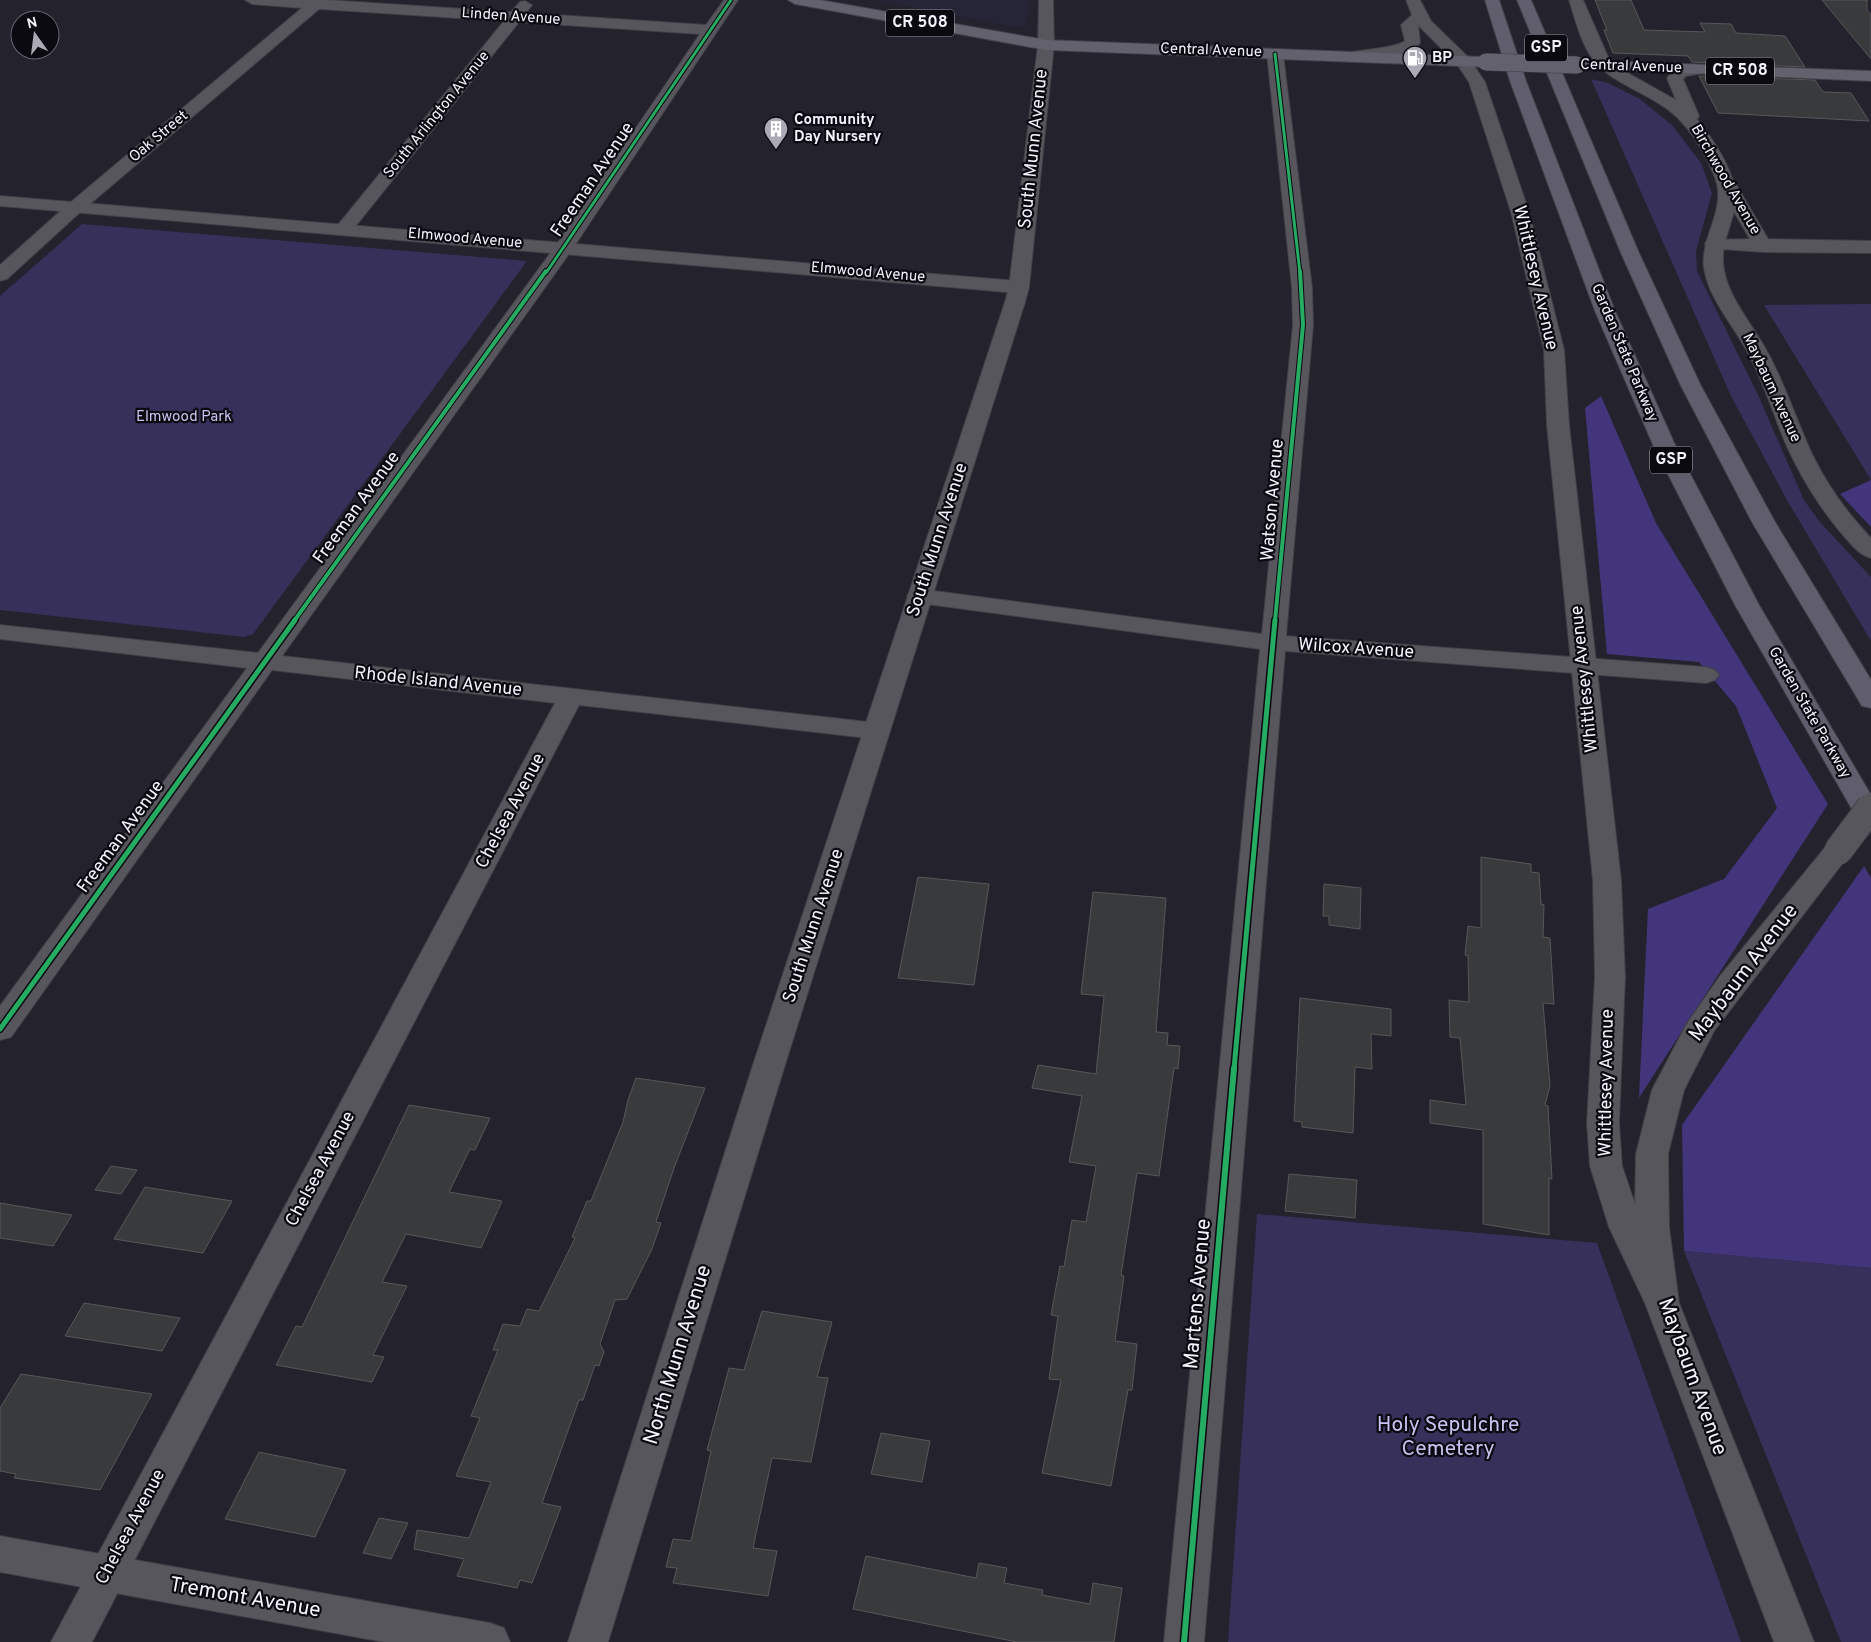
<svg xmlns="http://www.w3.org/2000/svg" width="1871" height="1642" font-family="Overpass,sans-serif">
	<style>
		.built { fill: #262437 }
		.green { fill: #36305a }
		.forest { fill: #43357b }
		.building { fill: #383a3c; stroke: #56585a }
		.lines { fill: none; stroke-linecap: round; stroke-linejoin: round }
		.minor-casing { stroke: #3f3f46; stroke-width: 2 }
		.tertiary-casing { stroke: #3f3f46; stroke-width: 2 }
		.secondary-casing { stroke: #3f3f46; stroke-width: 2 }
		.primary-casing { stroke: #3f3f46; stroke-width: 2 }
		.motorway-casing { stroke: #3f3f46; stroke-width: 2 }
		.minor { fill: #56565c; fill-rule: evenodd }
		.tertiary { fill: #56565c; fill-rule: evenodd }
		.secondary { fill: #56565c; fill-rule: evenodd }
		.primary { fill: #62616d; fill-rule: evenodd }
		.motorway { fill: #605e6c; fill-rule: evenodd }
		.secondary-bridge-casing { stroke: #3f3f46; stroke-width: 30; stroke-linecap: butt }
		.primary-bridge-casing { stroke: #3f3f46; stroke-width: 18; stroke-linecap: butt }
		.secondary-bridge { stroke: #56565c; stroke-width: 28 }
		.primary-bridge { stroke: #62616d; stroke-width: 17 }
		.cycleway-far3-casing { stroke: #0b0a11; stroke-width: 5 }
		.cycleway-far2-casing { stroke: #0b0a11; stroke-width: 6 }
		.cycleway-far1-casing { stroke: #0b0a11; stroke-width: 8 }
		.cycleway-casing { stroke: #0b0a11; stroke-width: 9 }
		.cycleway-far3 { stroke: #26ab63; stroke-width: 3 }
		.cycleway-far2 { stroke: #26ab63; stroke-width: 4 }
		.cycleway-far1 { stroke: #26ab63; stroke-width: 5 }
		.cycleway { stroke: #26ab63; stroke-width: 6 }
		.labels { text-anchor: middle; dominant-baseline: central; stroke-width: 4.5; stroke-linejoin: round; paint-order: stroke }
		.far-street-label { font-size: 15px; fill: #f3f3fe; stroke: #0b0a11 }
		.far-poi-label { font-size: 15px; font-weight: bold; fill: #f3f3fe; stroke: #0b0a11; text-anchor: start }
		.far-park-label { font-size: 15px; fill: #c7c4f1; stroke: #0b0a11 }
		.shield { fill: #0b0a11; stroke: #adadb7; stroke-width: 1 }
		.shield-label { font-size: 16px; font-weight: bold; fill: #f3f3fe }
		.street-label { font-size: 18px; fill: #f3f3fe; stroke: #0b0a11 }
		.near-street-label { font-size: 21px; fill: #f3f3fe; stroke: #0b0a11 }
		.near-park-label { font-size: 21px; fill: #c7c4f1; stroke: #0b0a11 }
	</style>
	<rect width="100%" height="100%" fill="#24222c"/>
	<path class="built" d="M874 0H1029L1027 26H1010Z"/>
	<path class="green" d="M1591 79 1608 83 1640 99 1673 126 1701 163 1712 193 1696 251 1697 271 1758 395 1804 500 1819 521 1871 577V641L1788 502 1731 396Z
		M82 224 527 261 253 634 244 637 0 610V296Z
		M1871 304V480L1764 305Z
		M1257 1214 1597 1243 1741 1642H1228Z
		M1684 1251 1871 1268V1642H1841Z"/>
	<path class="forest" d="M1601 396 1656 523 1828 804 1639 1098 1648 909 1724 879 1777 808 1736 706 1699 662 1607 654 1585 408Z
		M1871 480V527L1840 494Z
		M1864 866 1871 878V1268L1684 1251 1682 1125Z"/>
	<path class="building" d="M1595 0H1631L1644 30 1705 32 1700 23 1731 24 1736 33 1785 36 1805 67 1692 62 1688 56 1613 53 1604 30H1607Z
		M1822 0H1867V10L1871 15V59Z
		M1699 76 1815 80 1823 92 1851 93 1869 121 1718 113Z
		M1481 857 1531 864V872L1539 873 1541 904 1544 905 1543 937 1550 938 1554 1004 1543 1003 1550 1086 1545 1105 1548 1106 1552 1179 1549 1178V1235L1483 1224V1130L1430 1123V1100L1466 1105 1460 1038 1450 1037 1449 1000 1469 1002 1468 956 1465 955 1468 926 1481 928Z
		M918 877 989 884 974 985 898 978Z
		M1324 884 1361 888 1360 929 1329 925V916H1323Z
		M1093 892 1166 898 1156 1032 1168 1033 1167 1045 1180 1046 1178 1069 1174 1068 1159 1176 1137 1173 1121 1275 1124 1276 1115 1341 1137 1344 1132 1390H1128L1111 1486 1042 1473 1061 1380 1049 1379 1058 1316 1051 1315 1060 1266 1064 1267 1072 1220 1086 1222 1096 1166 1069 1162 1082 1096 1032 1088 1038 1065 1096 1074 1104 996 1081 994Z
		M1300 998 1391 1009V1036L1371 1034 1372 1069 1355 1067 1353 1133 1302 1127V1122L1294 1121Z
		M636 1078 705 1088 674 1168 656 1222 661 1223 652 1249 627 1299 615 1300 600 1344 604 1352 599 1366 595 1365 583 1400H579L542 1503 561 1507 546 1547 532 1583 520 1580 517 1588 457 1576 464 1559 414 1549 417 1530 469 1538 491 1482 456 1476 480 1418 471 1416 498 1350H493L503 1324 520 1326 527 1309 539 1311 575 1238 572 1237 587 1201H591L623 1122 628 1100Z
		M409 1105 490 1118 475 1150 470 1149 449 1192 502 1201 481 1248 406 1234 382 1282 407 1286 373 1355 384 1357 372 1382 276 1365 296 1326 302 1327Z
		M111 1166 137 1170 121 1194 95 1190Z
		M1289 1174 1357 1180 1355 1218 1285 1211Z
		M145 1187 232 1201 203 1253 114 1239Z
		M0 1203 72 1215 53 1246 0 1238Z
		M84 1303 180 1318 162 1351 65 1336Z
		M762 1311 832 1322 817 1377 828 1378 811 1462 772 1458 753 1548 777 1551 768 1596 673 1583 677 1568 666 1567 673 1539 691 1541 711 1451 707 1450 729 1368 744 1370Z
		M21 1374 152 1394 100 1490 14 1478 16 1474 0 1471V1408Z
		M881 1433 930 1441 922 1482 871 1474Z
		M259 1452 346 1470 315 1537 225 1519Z
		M379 1518 408 1523 391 1559 363 1553Z
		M866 1556 976 1578 979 1563 1007 1568 1004 1583 1043 1590 1042 1595 1090 1604 1093 1583 1122 1588 1114 1642H1017L853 1609Z"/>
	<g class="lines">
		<defs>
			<path id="minor" d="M245 0H327L511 12 520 2 525 1 532 5 526 13 706 25 724 0H738L571 251 282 656 877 723 886 725 890 731 886 737 877 739 579 705 92 1642H51L555 703 272 670 11 1037 0 1040V1006L247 668 0 639V625L258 653 557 244 700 34 519 22 350 233H338L335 229 338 225 504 21 319 9 77 215 7 279 0 281V265L65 207 302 8 252 4Z
				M1275 49 1283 54 1312 288 1313 325 1286 636 1706 667 1715 670 1719 675 1715 680 1706 683 1285 651 1204 1642H1164L1260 649 919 603 911 601 907 596 911 591 919 589 1262 634 1293 325 1292 288 1267 54Z
				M1725 176 1731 177 1734 181 1768 239 1871 241V253L1763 252 1707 248 1705 244 1707 240 1750 239 1716 181 1719 177Z"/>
			<path id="tertiary" d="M0 196 1019 281 1026 283 1029 287 1026 291 1019 293 0 206Z
				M0 1536 490 1623 504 1628 510 1642H384L0 1572Z"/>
			<path id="secondary" d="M1039 0H1053L1054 45 1029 287 1025 302 784 1068 608 1642H568L752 1068 1005 302 1009 287 1038 45Z
				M1406 0H1420L1431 21 1468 57 1485 82 1529 212 1564 350 1569 425 1621 880 1625 977 1619 1123 1622 1166 1635 1204 1636 1154 1652 1090 1686 1025 1720 976 1828 844 1838 842 1848 844 1852 851 1714 1031 1684 1090 1668 1154 1669 1227 1679 1303 1814 1642H1774L1645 1303 1609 1227 1590 1166 1587 1123 1595 977 1593 880 1547 425 1544 350 1511 212 1469 82 1457 64 1418 25 1420 43C1411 56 1348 69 1339 57 1344 49 1389 51 1405 41L1401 25 1412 15Z
				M1569 0H1583L1608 57 1626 72 1676 100 1667 78C1674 68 1696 58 1705 70L1703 73 1686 76 1683 79 1699 116 1697 119C1717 145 1743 181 1733 215 1728 233 1720 251 1724 270 1730 302 1756 328 1770 357 1787 389 1798 425 1814 458 1829 488 1848 514 1871 538V558C1859 555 1851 544 1843 535 1819 507 1800 476 1785 442 1773 413 1764 383 1749 355 1735 327 1709 300 1704 268 1700 238 1726 210 1716 180 1705 151 1686 119 1658 103 1638 90 1614 82 1598 65 1582 49 1576 21 1569 0Z"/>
			<path id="primary" d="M788 0H820L1046 40 1486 57 1494 62 1486 67 1046 50 795 4Z
				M1577 60 1871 71V81L1571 68 1569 65 1571 62Z"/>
			<path id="motorway" d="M1485 0H1499L1526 81 1615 311 1676 447 1759 605 1871 795V827L1861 824 1857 818 1735 605 1654 447 1595 311 1510 81Z
				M1517 0H1531L1639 253 1700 384 1775 522 1871 680V708L1862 706 1752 522 1680 384 1621 253Z"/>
		</defs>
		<use href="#minor" class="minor-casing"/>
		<use href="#tertiary" class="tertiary-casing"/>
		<use href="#secondary" class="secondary-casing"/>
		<use href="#primary" class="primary-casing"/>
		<use href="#motorway" class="motorway-casing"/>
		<use href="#minor" class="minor"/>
		<use href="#tertiary" class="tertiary"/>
		<use href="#secondary" class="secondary"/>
		<use href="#primary" class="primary"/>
		<use href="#motorway" class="motorway"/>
		<defs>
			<path id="secondary-bridge" d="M1838 851 1871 807"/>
			<path id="primary-bridge" d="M1486 62 1577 65"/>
		</defs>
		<use href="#secondary-bridge" class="secondary-bridge-casing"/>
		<use href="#primary-bridge" class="primary-bridge-casing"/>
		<use href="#secondary-bridge" class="secondary-bridge"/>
		<use href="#primary-bridge" class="primary-bridge"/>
		<defs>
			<path id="cycleway-far3" d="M1275 54 1300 273
				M546 273 731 0"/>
			<path id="cycleway-far2" d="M294 621 546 271
				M1275 621 1303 325 1300 271"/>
			<path id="cycleway-far1" d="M0 1029 295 620
				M1234 1069 1275 620"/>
			<path id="cycleway" d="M1184 1642 1234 1068"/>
		</defs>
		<use href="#cycleway-far3" class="cycleway-far3-casing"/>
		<use href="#cycleway-far2" class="cycleway-far2-casing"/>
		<use href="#cycleway-far1" class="cycleway-far1-casing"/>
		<use href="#cycleway" class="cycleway-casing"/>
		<use href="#cycleway-far3" class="cycleway-far3"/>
		<use href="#cycleway-far2" class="cycleway-far2"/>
		<use href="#cycleway-far1" class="cycleway-far1"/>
		<use href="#cycleway" class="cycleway"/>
	</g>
	<defs>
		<symbol id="fuel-pin" viewBox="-11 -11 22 30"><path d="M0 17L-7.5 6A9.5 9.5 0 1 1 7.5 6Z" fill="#abaab4" stroke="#0b0a11"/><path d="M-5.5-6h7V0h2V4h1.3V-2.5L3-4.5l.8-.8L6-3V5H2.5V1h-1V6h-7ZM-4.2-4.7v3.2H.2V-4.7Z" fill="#fff"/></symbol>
		<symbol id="building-pin" viewBox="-11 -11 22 30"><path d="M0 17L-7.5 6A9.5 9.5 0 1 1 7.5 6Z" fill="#abaab4" stroke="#0b0a11"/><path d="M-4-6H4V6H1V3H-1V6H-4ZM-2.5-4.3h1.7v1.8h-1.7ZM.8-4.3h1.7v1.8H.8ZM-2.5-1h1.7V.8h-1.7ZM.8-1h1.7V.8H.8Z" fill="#fff"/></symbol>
	</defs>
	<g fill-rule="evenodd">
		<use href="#fuel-pin" x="1401" y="44" width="28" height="38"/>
		<use href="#building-pin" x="762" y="115" width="28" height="38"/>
	</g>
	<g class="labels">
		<g class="far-street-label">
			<text transform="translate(511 17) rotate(4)">Linden Avenue</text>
			<text transform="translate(1211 51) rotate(2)">Central Avenue</text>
			<text transform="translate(1631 67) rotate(2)">Central Avenue</text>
			<text transform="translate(437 115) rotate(-51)">South Arlington Avenue</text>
			<text transform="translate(159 137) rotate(-40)">Oak Street</text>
			<text transform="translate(1725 180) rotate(60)">Birchwood Avenue</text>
			<text transform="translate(465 239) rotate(5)">Elmwood Avenue</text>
			<text transform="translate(868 273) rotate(5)">Elmwood Avenue</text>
			<text transform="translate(1624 353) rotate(67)">Garden State Parkway</text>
			<text transform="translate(1771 388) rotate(65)">Maybaum Avenue</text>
			<text transform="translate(1809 713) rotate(60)">Garden State Parkway</text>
		</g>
		<g class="far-poi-label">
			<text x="1432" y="58">BP</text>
			<text x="794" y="120">Community<tspan x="794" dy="17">Day Nursery</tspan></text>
		</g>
		<g class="far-park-label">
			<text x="184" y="417">Elmwood Park</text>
		</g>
		<g class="shield">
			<rect x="886" y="9.5" width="68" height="27" rx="4"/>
			<rect x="1525" y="34.5" width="42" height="27" rx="4"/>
			<rect x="1706" y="57.5" width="68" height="27" rx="4"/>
			<rect x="1650" y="446.5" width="42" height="27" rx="4"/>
		</g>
		<g class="shield-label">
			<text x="920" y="23">CR 508</text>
			<text x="1546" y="48">GSP</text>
			<text x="1740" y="71">CR 508</text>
			<text x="1671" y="460">GSP</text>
		</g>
		<g class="street-label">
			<text transform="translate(1034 149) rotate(-84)">South Munn Avenue</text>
			<text transform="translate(593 180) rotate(-56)">Freeman Avenue</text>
			<text transform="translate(1535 278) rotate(77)">Whittlesey Avenue</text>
			<text transform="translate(1273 500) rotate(-85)">Watson Avenue</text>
			<text transform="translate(357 508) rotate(-54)">Freeman Avenue</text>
			<text transform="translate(938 540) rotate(-72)">South Munn Avenue</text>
			<text transform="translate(1356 649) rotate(4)">Wilcox Avenue</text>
			<text transform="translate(1585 679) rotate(-96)">Whittlesey Avenue</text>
			<text transform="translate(438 682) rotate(6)">Rhode Island Avenue</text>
			<text transform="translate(511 811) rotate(-62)">Chelsea Avenue</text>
			<text transform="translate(121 837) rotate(-54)">Freeman Avenue</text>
			<text transform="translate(814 926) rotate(-72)">South Munn Avenue</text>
			<text transform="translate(1607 1083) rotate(-89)">Whittlesey Avenue</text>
			<text transform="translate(321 1169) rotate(-62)">Chelsea Avenue</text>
			<text transform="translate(131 1527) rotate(-62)">Chelsea Avenue</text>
		</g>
		<g class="near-street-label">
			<text transform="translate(1744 973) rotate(-53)">Maybaum Avenue</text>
			<text transform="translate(1198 1294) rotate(-85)">Martens Avenue</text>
			<text transform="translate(678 1355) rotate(-73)">North Munn Avenue</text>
			<text transform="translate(1692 1377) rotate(70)">Maybaum Avenue</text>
			<text transform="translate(245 1598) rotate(10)">Tremont Avenue</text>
		</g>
		<g class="near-park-label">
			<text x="1448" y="1425">Holy Sepulchre<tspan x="1448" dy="24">Cemetery</tspan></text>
		</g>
	</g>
	<g transform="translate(35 35) rotate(346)"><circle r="24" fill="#0b0a11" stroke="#686770"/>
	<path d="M0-4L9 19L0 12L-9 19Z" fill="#abaab4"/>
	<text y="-8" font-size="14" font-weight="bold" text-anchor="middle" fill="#f3f3fe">N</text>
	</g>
</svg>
